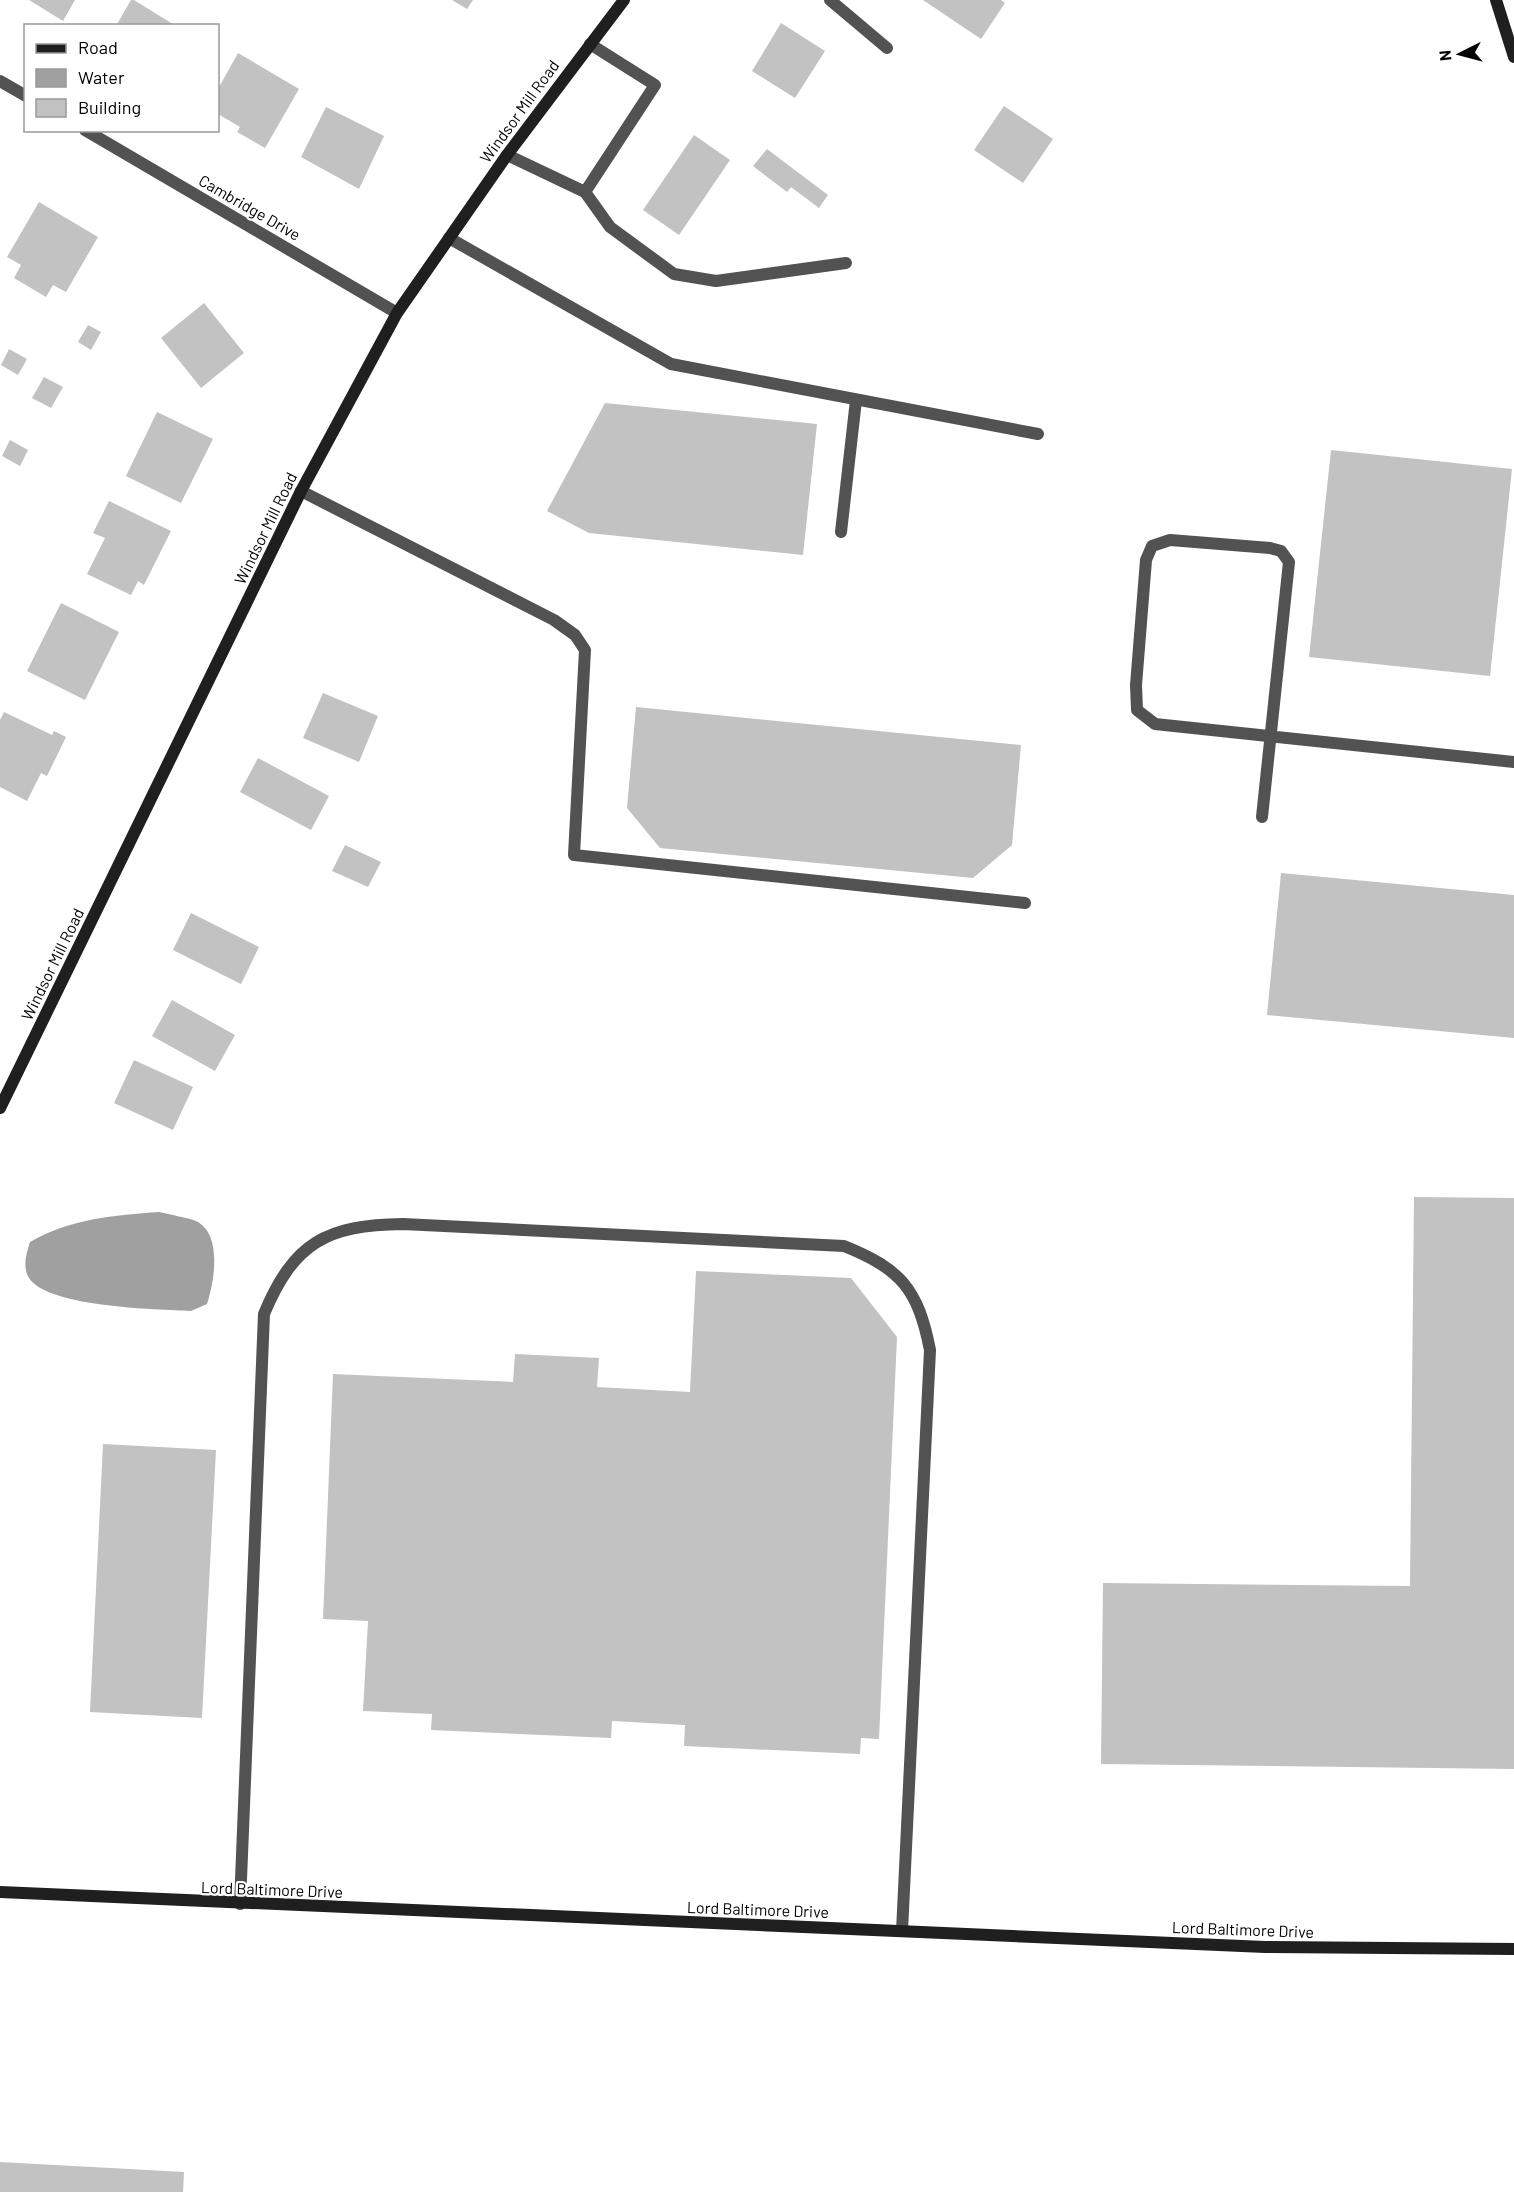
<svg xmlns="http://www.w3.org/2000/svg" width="1514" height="2192" font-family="Barlow,sans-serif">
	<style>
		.water { fill: #a0a0a0 }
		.building { fill: #c2c2c2 }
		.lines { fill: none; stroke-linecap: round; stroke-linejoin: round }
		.service { stroke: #525252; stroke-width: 12 }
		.minor { stroke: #525252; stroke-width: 12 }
		.secondary { stroke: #1f1f1f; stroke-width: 12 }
		.labels { text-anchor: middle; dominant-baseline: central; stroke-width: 4.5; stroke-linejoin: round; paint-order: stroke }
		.street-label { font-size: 16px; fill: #000; stroke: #fff }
	</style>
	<rect width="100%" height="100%" fill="#fff"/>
	<path class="water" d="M159 1212C171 1215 185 1217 196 1221 223 1234 214 1283 207 1304L191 1311C159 1309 39 1308 27 1274 23 1263 27 1252 30 1242 69 1219 115 1215 159 1212Z"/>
	<path class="building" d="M29 0H75L63 21Z
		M131 0H134L176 26H116Z
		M452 0H473L467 9Z
		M923 0H1001L1005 3 981 39Z
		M781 23 825 51 795 98 752 71Z
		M238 53 299 89 265 148 237 132 240 127 218 114V89Z
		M1004 106 1053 139 1023 183 974 150Z
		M326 107 384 136 359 189 301 157Z
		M694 135 730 160 679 235 643 210Z
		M767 149 828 195 819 208 791 187 787 192 753 166Z
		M39 202 98 237 66 292 53 285 46 297 14 278 21 265 7 257Z
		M204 303 244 353 201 388 161 338Z
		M88 325 101 332 91 350 78 342Z
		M9 349 27 359 18 375 1 365Z
		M44 377 63 387 51 408 32 398Z
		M605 403 817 424 803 555 589 533 547 511Z
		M157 412 213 439 181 503 126 476Z
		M10 440 28 450 20 466 2 456Z
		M1331 450 1512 469 1490 676 1309 657Z
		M109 501 171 531 144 585 138 581 131 595 87 574 105 538 93 533Z
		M61 603 119 632 85 700 27 671Z
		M323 693 378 716 359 762 303 738Z
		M636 707 1021 745 1012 845 973 878 660 848 627 808Z
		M4 712 52 735 54 731 66 737 47 776 41 773 27 801 0 787V720Z
		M258 758 329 796 311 830 240 792Z
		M345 845 381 862 368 887 332 871Z
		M1281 873 1514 895V1038L1267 1015Z
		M191 913 259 947 241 984 173 950Z
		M172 1000 235 1035 215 1071 152 1036Z
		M134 1060 193 1087 173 1130 114 1103Z
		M1414 1197 1514 1198V1769L1101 1764 1103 1583 1410 1586Z
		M696 1271 851 1278 897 1337 879 1739 861 1738 860 1754 684 1746 685 1725 612 1721 611 1738 431 1730 432 1714 363 1711 368 1621 323 1619 333 1374 513 1382 515 1354 599 1358 597 1387 690 1392Z
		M103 1444 216 1450 202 1718 90 1712Z
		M0 2162 184 2172 183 2192H0Z"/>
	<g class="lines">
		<path class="service" d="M830 0 887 48
			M507 155 585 192 655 85 590 44
			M585 192 610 227 674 274 716 281 846 263
			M449 238 671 364 1038 434
			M301 491 554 620 575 635 585 650 574 855 1025 903
			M841 532 856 400
			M1262 817 1289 562 1281 551 1270 548 1170 540 1152 546 1146 560 1136 685 1137 710 1155 724 1514 762
			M240 1904 264 1314C294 1242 327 1225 403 1224L844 1246C901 1269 918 1289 930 1350L902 1931"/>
		<path class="minor" d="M0 81 26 96
			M85 130 397 313"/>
		<path class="secondary" d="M1496 0 1514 57
			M0 1108 301 491 397 313 507 155 624 0
			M0 1892 1265 1947 1514 1949"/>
	</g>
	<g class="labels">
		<g class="street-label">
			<text transform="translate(519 111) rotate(-54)">Windsor Mill Road</text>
			<text transform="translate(250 207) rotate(30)">Cambridge Drive</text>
			<text transform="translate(265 528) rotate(-64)">Windsor Mill Road</text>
			<text transform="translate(52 964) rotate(-64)">Windsor Mill Road</text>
			<text transform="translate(272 1889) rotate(2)">Lord Baltimore Drive</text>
			<text transform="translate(758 1909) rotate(2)">Lord Baltimore Drive</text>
			<text transform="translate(1243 1929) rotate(2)">Lord Baltimore Drive</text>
		</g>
	</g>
	<rect x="24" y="24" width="195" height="108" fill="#ffffff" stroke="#999999" stroke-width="1.5"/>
	<rect x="36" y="44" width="30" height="9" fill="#1f1f1f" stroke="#999999" stroke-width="1.5"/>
	<text x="78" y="54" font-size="18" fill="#000000">Road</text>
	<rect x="36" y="69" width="30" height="18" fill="#a0a0a0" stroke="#999999" stroke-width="1.5"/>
	<text x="78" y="84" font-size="18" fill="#000000">Water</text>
	<rect x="36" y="99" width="30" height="18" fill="#c2c2c2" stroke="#999999" stroke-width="1.5"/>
	<text x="78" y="114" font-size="18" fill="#000000">Building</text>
	<g transform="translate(1460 54) rotate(264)" stroke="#ffffff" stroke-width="4.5" paint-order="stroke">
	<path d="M0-4.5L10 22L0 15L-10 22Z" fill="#000000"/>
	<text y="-9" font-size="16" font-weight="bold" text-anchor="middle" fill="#000000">N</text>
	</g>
</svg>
